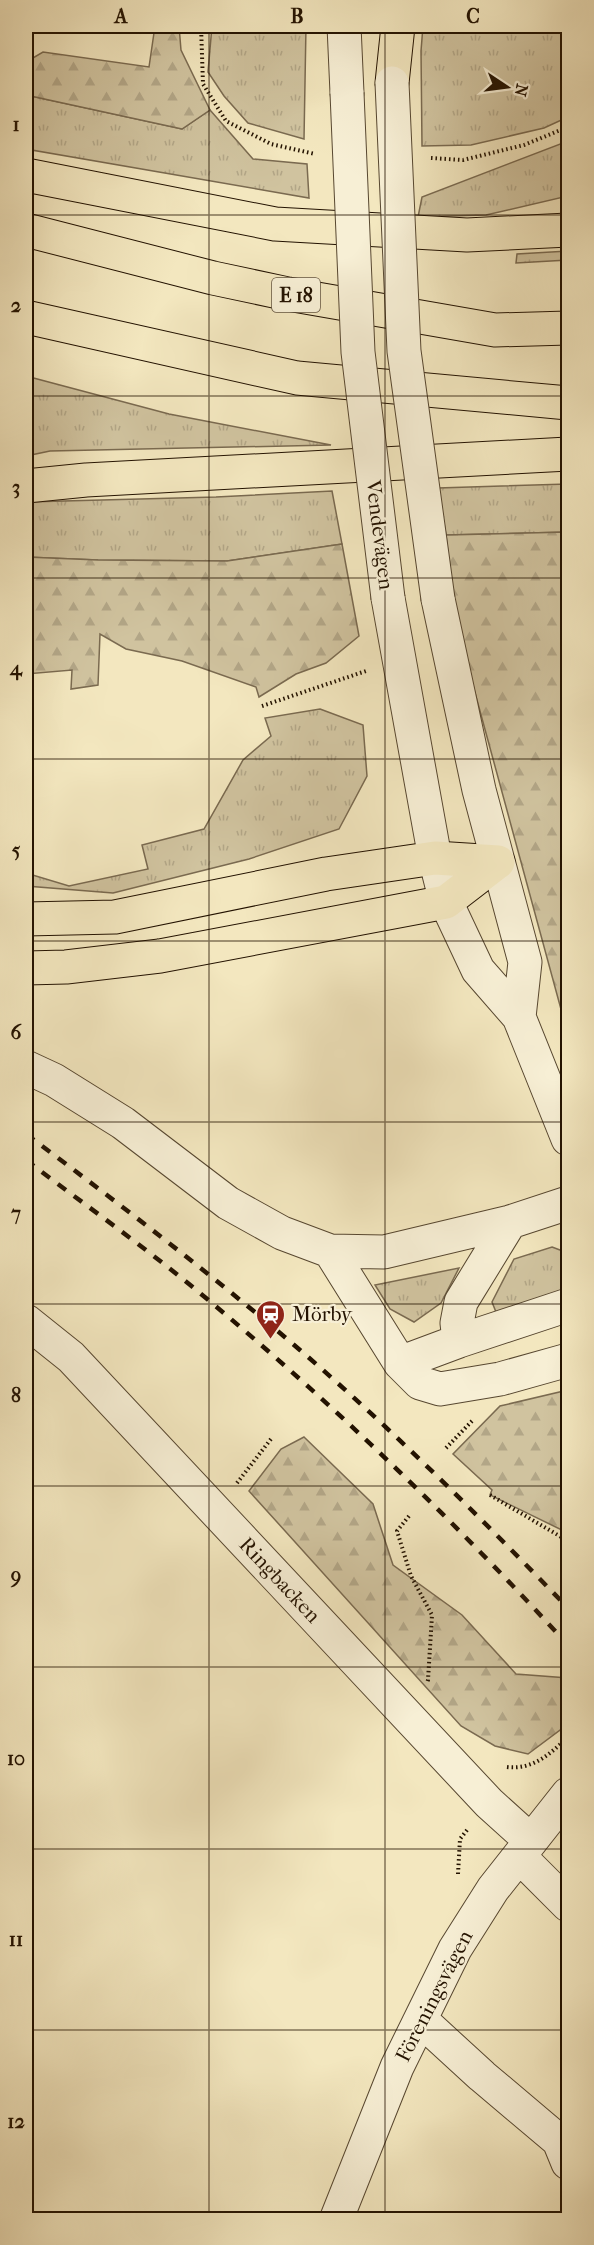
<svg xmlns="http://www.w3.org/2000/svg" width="594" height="2245" font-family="'IM FELL French Canon',serif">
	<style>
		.grass { fill: url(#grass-tufts); stroke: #7a6a50; stroke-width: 1.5 }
		.forest { fill: url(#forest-firs); stroke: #7a6a50; stroke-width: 1.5 }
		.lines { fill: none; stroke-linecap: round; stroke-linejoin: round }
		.minor-casing { stroke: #574730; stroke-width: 35 }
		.highway-casing { stroke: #231200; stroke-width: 35 }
		.path { stroke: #231200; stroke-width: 4; stroke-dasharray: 1.5 3; stroke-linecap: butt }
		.minor { stroke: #f7efd5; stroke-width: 33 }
		.highway { stroke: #f3e7bf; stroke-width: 33 }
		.rail { stroke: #231200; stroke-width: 4.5; stroke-dasharray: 10 10; stroke-linecap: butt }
		.minor-bridge-casing { stroke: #574730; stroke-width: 35; stroke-linecap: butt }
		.minor-bridge { stroke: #f7efd5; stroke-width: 33 }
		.grid { fill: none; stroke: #231200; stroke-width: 1.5; stroke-opacity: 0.55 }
		.labels { text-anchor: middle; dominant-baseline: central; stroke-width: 4.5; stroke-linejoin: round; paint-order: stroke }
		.shield { fill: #f7efd5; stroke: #635440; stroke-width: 1.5 }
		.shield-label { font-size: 20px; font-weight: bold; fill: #231200 }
		.street-label { font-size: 21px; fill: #231200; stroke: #f7efd5 }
		.poi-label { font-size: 21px; fill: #231200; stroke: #f7efd5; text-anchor: start }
		.neatline { fill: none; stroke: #231200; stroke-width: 2 }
		.grid-label { font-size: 20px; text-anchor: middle; font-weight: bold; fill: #231200 }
	</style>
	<defs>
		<pattern id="grass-tufts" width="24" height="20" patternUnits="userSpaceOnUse" patternTransform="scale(1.5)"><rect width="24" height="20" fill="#d0c39f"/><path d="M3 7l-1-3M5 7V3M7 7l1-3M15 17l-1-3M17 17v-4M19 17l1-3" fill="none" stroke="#b2a687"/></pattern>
		<pattern id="forest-firs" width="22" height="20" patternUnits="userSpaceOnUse" patternTransform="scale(1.5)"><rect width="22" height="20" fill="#d0c39f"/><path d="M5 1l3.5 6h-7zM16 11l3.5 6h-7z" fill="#b2a687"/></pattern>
	</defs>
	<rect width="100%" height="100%" fill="#f3e7bf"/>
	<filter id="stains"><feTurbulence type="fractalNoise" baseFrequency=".00333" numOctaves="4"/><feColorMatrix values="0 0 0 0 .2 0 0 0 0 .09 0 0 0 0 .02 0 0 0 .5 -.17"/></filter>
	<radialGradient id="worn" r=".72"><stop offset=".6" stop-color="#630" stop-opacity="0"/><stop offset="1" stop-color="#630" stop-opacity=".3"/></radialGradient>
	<path class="grass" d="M212 26H306L304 139 248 123 224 96 208 72Z
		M423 26H568V117L544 128 471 145 422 146 421 51Z
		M26 95 182 129 210 110 253 159 307 164 309 198 26 149Z
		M568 141V196L486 215 418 217 422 197Z
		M568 251V260L516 263 517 254Z
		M26 376 169 414 331 445 50 451 26 456Z
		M568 484V532L446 535 438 488Z
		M332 491 342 544 227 561 98 560 26 557V502L216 497Z
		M320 709 363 725 367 776 339 829 249 859 113 893 26 886V873L69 886 148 869 142 845 204 829 243 760 271 736 265 718Z
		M552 1247 568 1253V1294L496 1312 492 1302 514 1259Z
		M459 1268 441 1303 414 1322 390 1309 375 1285Z"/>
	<path class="forest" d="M155 26H179L181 50 210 110 182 129 26 95V62L43 52 149 67Z
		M568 532V1035L455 619 446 535Z
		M342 544 359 636 326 663 296 674 259 697 256 687 182 661 126 649 100 634 98 685 71 689 72 670 26 674V557L98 560 227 561Z
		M568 1390V1533L490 1495 492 1490 453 1454 500 1406Z
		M304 1437 373 1504 393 1565 462 1615 516 1674 568 1678V1724L528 1754 495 1746 461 1726 249 1491 281 1449Z"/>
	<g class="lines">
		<defs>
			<path id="minor" d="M344 26 347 93
				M388 598 435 858 446 902 478 970 519 1017 568 1139
				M438 599 479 790 525 962 519 1017
				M26 1067 54 1080 123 1123 228 1203 282 1233 330 1251 384 1252 510 1222 568 1203
				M330 1251 400 1363 420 1383 440 1389 500 1379 568 1360
				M26 1321 71 1357 489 1803 531 1841
				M459 1341 457 1323 461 1302 510 1222
				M400 1363 459 1341 568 1305
				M519 1856 568 1905
				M421 2020 482 2076 559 2141 568 2163
				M336 2220 397 2067 455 1949 493 1889 568 1794"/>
			<path id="highway" d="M392 83 398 26
				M26 175 275 224 467 235 568 230
				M26 230 213 278 288 294 495 330 568 328
				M26 317 297 378 568 403
				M26 486 86 480 568 454
				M26 919 115 917 326 874 435 858 498 862
				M26 968 66 967 160 956 446 902 498 862"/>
		</defs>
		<use href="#minor" class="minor-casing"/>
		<use href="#highway" class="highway-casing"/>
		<path class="path" d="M201 26 203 84 226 121 271 144 315 154
			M431 158 463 160 524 145 568 127
			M262 706 366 671
			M446 1448 472 1421
			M237 1483 271 1439
			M490 1495 568 1541
			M409 1516 397 1531 411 1576 432 1615 428 1680 427 1683
			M507 1767C533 1770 550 1754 568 1737
			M458 1874 460 1839 467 1830"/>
		<use href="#minor" class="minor"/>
		<use href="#highway" class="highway"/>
		<path class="rail" d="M26 1134C117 1202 207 1271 293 1344 390 1427 480 1517 568 1608
			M26 1160C80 1201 136 1241 189 1284 324 1395 450 1516 568 1645"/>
		<defs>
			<path id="minor-bridge" d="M392 83 404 351 438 599
				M347 93 358 352 388 598"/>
		</defs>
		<use href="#minor-bridge" class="minor-bridge-casing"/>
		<use href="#minor-bridge" class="minor-bridge"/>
	</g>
	<path class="grid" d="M209 26V2220M385 26V2220M26 215H568M26 396H568M26 578H568M26 759H568M26 941H568M26 1122H568M26 1304H568M26 1486H568M26 1667H568M26 1849H568M26 2030H568"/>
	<defs>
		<symbol id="station-pin" viewBox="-11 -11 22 30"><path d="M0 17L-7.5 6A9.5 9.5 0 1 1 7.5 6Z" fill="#8f2418" stroke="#f7efd5"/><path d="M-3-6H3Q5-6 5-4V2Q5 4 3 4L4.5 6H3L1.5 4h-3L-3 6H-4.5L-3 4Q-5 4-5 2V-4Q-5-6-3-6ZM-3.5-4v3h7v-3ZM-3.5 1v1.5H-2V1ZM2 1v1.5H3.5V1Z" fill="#fff"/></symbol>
	</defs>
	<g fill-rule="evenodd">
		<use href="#station-pin" x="254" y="1298" width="33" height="45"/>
	</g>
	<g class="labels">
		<rect class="shield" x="272" y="278" width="48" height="34" rx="4.5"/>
		<g class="shield-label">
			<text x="296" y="295">E 18</text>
		</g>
		<g class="street-label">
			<text transform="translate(380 535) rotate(83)">Vendevägen</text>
			<text transform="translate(280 1580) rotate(47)">Ringbacken</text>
			<text transform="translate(434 1996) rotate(-63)">Föreningsvägen</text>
		</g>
		<g class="poi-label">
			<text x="292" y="1314">Mörby</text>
		</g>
	</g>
	<rect width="594" height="2245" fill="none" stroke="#f3e7bf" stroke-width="66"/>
	<g transform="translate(507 87) rotate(103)" stroke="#f7efd5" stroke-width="4.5" paint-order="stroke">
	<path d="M0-4.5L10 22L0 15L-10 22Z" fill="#231200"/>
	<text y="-9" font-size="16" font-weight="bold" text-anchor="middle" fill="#231200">N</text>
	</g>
	<rect x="33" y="33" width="528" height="2179" class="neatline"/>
	<g class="grid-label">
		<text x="121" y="23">A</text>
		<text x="297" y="23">B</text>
		<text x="473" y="23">C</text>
		<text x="16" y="131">1</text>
		<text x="16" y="312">2</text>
		<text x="16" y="494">3</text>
		<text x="16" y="675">4</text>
		<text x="16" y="857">5</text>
		<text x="16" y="1039">6</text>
		<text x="16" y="1220">7</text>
		<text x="16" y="1402">8</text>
		<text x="16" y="1583">9</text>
		<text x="16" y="1765">10</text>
		<text x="16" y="1946">11</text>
		<text x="16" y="2128">12</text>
	</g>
	<rect width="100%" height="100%" filter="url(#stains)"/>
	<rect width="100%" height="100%" fill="url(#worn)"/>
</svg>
